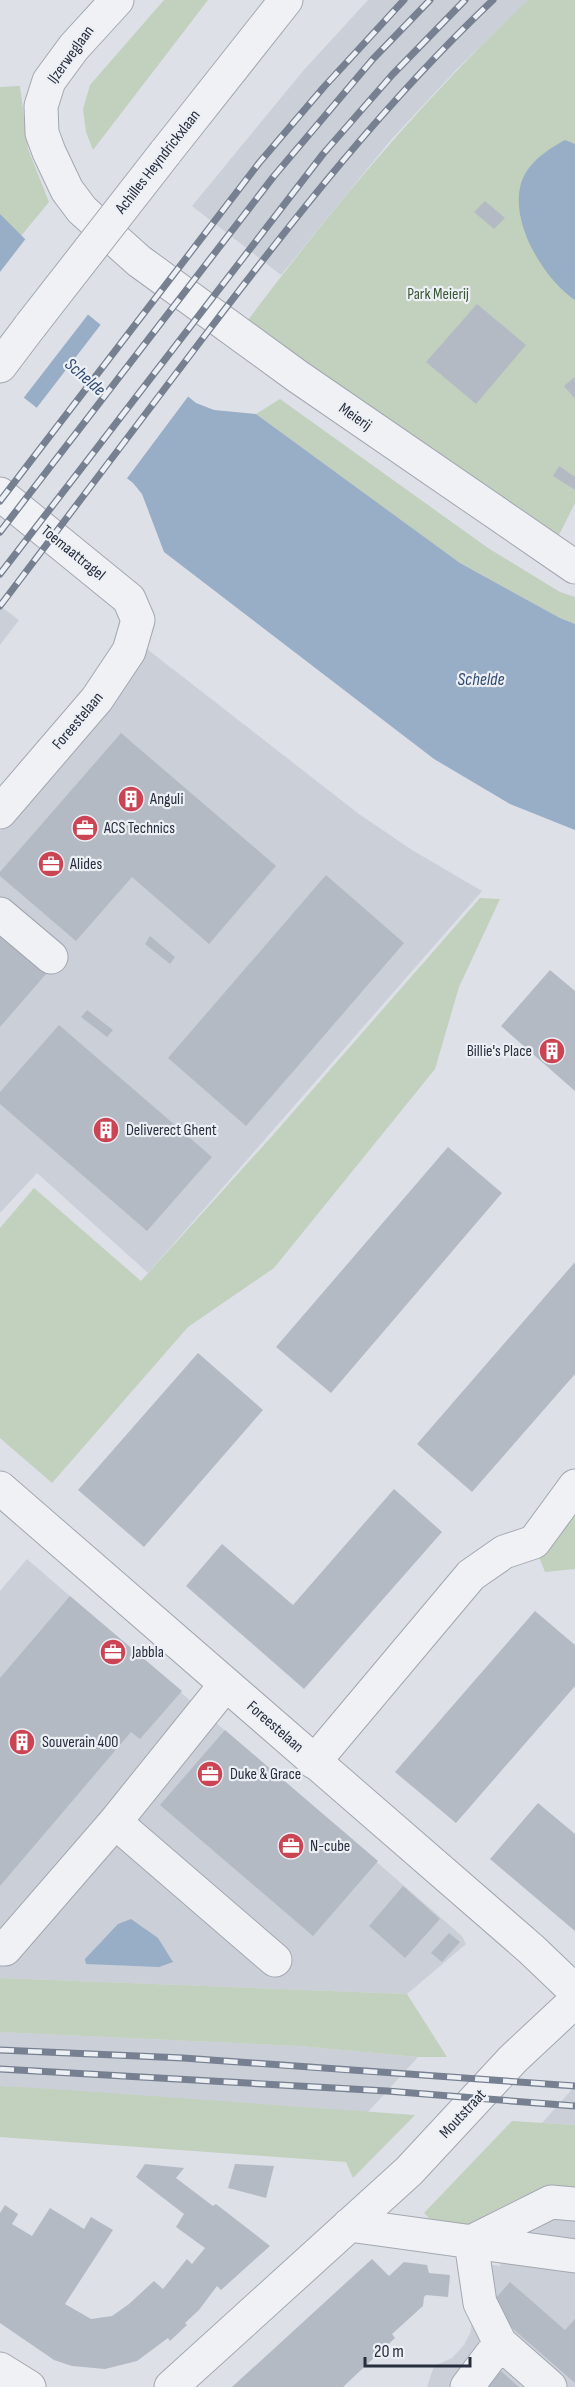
<svg xmlns="http://www.w3.org/2000/svg" width="575" height="2387" font-family="'Sofia Sans Condensed',sans-serif">
	<style>
		.built { fill: #cbcfd8 }
		.green { fill: #c2d0be }
		.water { fill: #98adc6 }
		.pier { fill: #dde0e7 }
		.building { fill: #b4bac3 }
		.lines { fill: none; stroke-linecap: round; stroke-linejoin: round }
		.minor-casing { stroke: #a3a7b1; stroke-width: 35 }
		.minor { stroke: #f0f1f5; stroke-width: 33 }
		.rail-casing { stroke: #778090; stroke-width: 7 }
		.rail { stroke: #eceff4; stroke-width: 4.5; stroke-dasharray: 14; stroke-linecap: butt }
		.minor-bridge-casing { stroke: #a3a7b1; stroke-width: 35; stroke-linecap: butt }
		.minor-bridge { stroke: #f0f1f5; stroke-width: 33 }
		.labels { text-anchor: middle; dominant-baseline: central; stroke-width: 4.5; stroke-linejoin: round; paint-order: stroke }
		.street-label { font-size: 16px; fill: #272e3d; stroke: #eceff4 }
		.park-label { font-size: 16px; fill: #3a5835; stroke: #eceff4 }
		.poi-label { font-size: 16px; fill: #272e3d; stroke: #eceff4; text-anchor: start }
		.water-label { font-size: 18px; font-style: italic; fill: #324c6f; stroke: #eceff4 }
	</style>
	<rect width="100%" height="100%" fill="#dde0e7"/>
	<path class="built" d="M368 0H528L456 70 390 141 281 275 192 206 303 71Z
		M0 606 19 620 0 645Z
		M147 649 359 814 412 850 482 891 148 1273 37 1173 0 1213V831L25 802 141 654Z
		M27 1559 462 1936 466 1944 407 1994 0 1978V1591Z
		M0 2032 299 2046 418 2057 368 2112 0 2086Z
		M575 2086V2125L542 2123Z
		M575 2192V2387H427L434 2366 452 2358 464 2345 471 2331 472 2313 459 2261 501 2266 482 2228Z"/>
	<path class="green" d="M164 0H208L93 150 86 132 83 109 90 85Z
		M528 0H575V503L557 539 245 324C333 207 421 101 528 0Z
		M20 86 28 149 49 202 21 236 0 215V87Z
		M280 399 488 548 560 592 575 597V624L560 618 460 563 256 414Z
		M480 898 500 899 459 987 435 1069 274 1268 188 1327 52 1483 0 1438V1228L34 1188 141 1281 273 1135Z
		M575 1500V1569L545 1572 537 1552Z
		M0 1978 407 1994 447 2057H418L299 2046 0 2032Z
		M0 2086 53 2089 415 2115 353 2178 346 2162 0 2137Z
		M512 2121 575 2125V2192L482 2228 433 2222 424 2213Z"/>
	<path class="water" d="M565 140 575 144V300C541 278 499 206 529 168 538 156 552 147 565 140Z
		M0 214 29 243 35 271 196 403 214 410 256 414 460 563 560 618 575 624V830L510 804 434 759 164 552 142 494 133 483 0 379Z
		M131 1919 158 1938 173 1962 159 1967 86 1964 85 1959 118 1924Z"/>
	<path class="pier" d="M27 237 32 242 37 270 90 312 22 400 0 382V272Z
		M102 323 190 394 125 481 35 410Z"/>
	<path class="building" d="M485 201 505 218 494 229 474 212Z
		M477 304 526 345 476 404 426 362Z
		M575 377V399L564 386Z
		M559 466 575 477V490L553 476Z
		M121 733 276 866 209 944 132 877 76 941 0 876V872Z
		M326 875 404 943 246 1126 168 1058Z
		M0 934 46 974 0 1027Z
		M150 936 175 957 170 964 145 944Z
		M550 970 575 991V1091L501 1026Z
		M87 1010 113 1030 107 1037 81 1017Z
		M59 1025 212 1157 147 1231 0 1104V1092Z
		M448 1147 502 1193 331 1393 276 1347Z
		M575 1262V1374L472 1492 417 1444Z
		M198 1353 263 1410 144 1547 78 1490Z
		M394 1489 442 1532 304 1689 186 1586 222 1544 293 1605Z
		M70 1596 182 1691 140 1739 131 1732 0 1886V1678Z
		M535 1611 575 1645V1686L456 1823 395 1772Z
		M225 1730 378 1861 313 1936 160 1805Z
		M538 1803 575 1834V1931L490 1859Z
		M403 1886 440 1919 405 1958 369 1926Z
		M449 1933 460 1942 442 1962 431 1953Z
		M145 2164 184 2168 176 2178 213 2206 216 2204 270 2246 221 2290 217 2286 199 2310 185 2323 187 2325 170 2341 168 2338 137 2361 105 2369 72 2366 54 2360 0 2323V2213L5 2205 18 2214 12 2224 32 2236 50 2208 84 2229 91 2217 113 2230 65 2304 91 2319 112 2316 129 2304 154 2281 163 2289 187 2259 192 2264 205 2248 176 2227 184 2214 136 2177Z
		M235 2164 274 2166 266 2198 228 2188Z
		M372 2259 389 2276 404 2262 427 2265 429 2273 450 2275 448 2297 426 2295 424 2297 423 2306 392 2334 395 2338 343 2387H232Z
		M510 2282 565 2330 575 2319V2383L488 2307Z
		M501 2371 519 2387H487Z"/>
	<g class="lines">
		<defs>
			<path id="minor" d="M117 0 74 47 49 81 41 106 42 133 49 152 67 190 82 210 139 261 297 376 575 567
				M165 153 286 0
				M0 366 31 325
				M0 494 129 599 138 620 129 651 97 699 0 812
				M0 914 51 957
				M0 1488 531 1949 575 1991
				M314 1762 471 1575 504 1552 534 1542 575 1486
				M115 1822 275 1960
				M0 1949H5L115 1822 226 1684
				M349 2225 575 2256
				M500 2343 550 2387
				M0 2369 29 2387
				M171 2387 409 2171 513 2059 575 2001
				M467 2387 500 2343 480 2303 471 2242 551 2202 575 2204"/>
		</defs>
		<use href="#minor" class="minor-casing"/>
		<use href="#minor" class="minor"/>
		<defs>
			<path id="rail" d="M0 501 259 163 323 88 404 0
				M0 532 274 176 373 59 430 0
				M0 574 323 154 392 75 465 0
				M0 606C69 515 137 425 206 334 295 217 386 101 493 0
				M0 2050 183 2058 575 2086
				M0 2069 387 2091 575 2106"/>
		</defs>
		<use href="#rail" class="rail-casing"/>
		<use href="#rail" class="rail"/>
		<defs>
			<path id="minor-bridge" d="M31 325 165 153"/>
		</defs>
		<use href="#minor-bridge" class="minor-bridge-casing"/>
		<use href="#minor-bridge" class="minor-bridge"/>
	</g>
	<defs>
		<symbol id="building-disc" viewBox="-11 -11 22 22"><circle r="9.5" fill="#ca4454" stroke="#eceff4"/><path d="M-4-6H4V6H1V3H-1V6H-4ZM-2.5-4.3h1.7v1.8h-1.7ZM.8-4.3h1.7v1.8H.8ZM-2.5-1h1.7V.8h-1.7ZM.8-1h1.7V.8H.8Z" fill="#fff"/></symbol>
		<symbol id="office-disc" viewBox="-11 -11 22 22"><circle r="9.5" fill="#ca4454" stroke="#eceff4"/><path d="M-6-3h4V-5.5h4V-3h4V5H-6ZM-1-4.5V-3h2v-1.5ZM-6 0V1H6V0Z" fill="#fff"/></symbol>
	</defs>
	<g fill-rule="evenodd">
		<use href="#building-disc" x="116" y="784" width="30" height="30"/>
		<use href="#office-disc" x="70" y="813" width="30" height="30"/>
		<use href="#office-disc" x="36" y="849" width="30" height="30"/>
		<use href="#building-disc" x="537" y="1036" width="30" height="30"/>
		<use href="#building-disc" x="91" y="1115" width="30" height="30"/>
		<use href="#office-disc" x="98" y="1637" width="30" height="30"/>
		<use href="#building-disc" x="7" y="1727" width="30" height="30"/>
		<use href="#office-disc" x="195" y="1759" width="30" height="30"/>
		<use href="#office-disc" x="276" y="1831" width="30" height="30"/>
	</g>
	<g class="labels">
		<g class="street-label">
			<text transform="translate(71 55) rotate(-54)">IJzerweglaan</text>
			<text transform="translate(158 162) rotate(-52)">Achilles Heyndrickxlaan</text>
			<text transform="translate(355 417) rotate(35)">Meierij</text>
			<text transform="translate(73 553) rotate(39)">Toemaattragel</text>
			<text transform="translate(78 721) rotate(-50)">Foreestelaan</text>
			<text transform="translate(275 1727) rotate(41)">Foreestelaan</text>
			<text transform="translate(463 2114) rotate(-47)">Moutstraat</text>
		</g>
		<g class="park-label">
			<text x="438" y="294">Park Meierij</text>
		</g>
		<g class="poi-label">
			<text x="150" y="799">Anguli</text>
			<text x="104" y="828">ACS Technics</text>
			<text x="70" y="864">Alides</text>
			<text x="532" y="1051" text-anchor="end">Billie's Place</text>
			<text x="126" y="1130">Deliverect Ghent</text>
			<text x="132" y="1652">Jabbla</text>
			<text x="42" y="1742">Souverain 400</text>
			<text x="230" y="1774">Duke &amp; Grace</text>
			<text x="310" y="1846">N-cube</text>
		</g>
		<g class="water-label">
			<text transform="translate(85 377) rotate(41)">Schelde</text>
			<text x="481" y="679">Schelde</text>
		</g>
	</g>
	<path d="M365 2357v9h105v-9" fill="none" stroke="#272e3d" stroke-width="3"/>
	<text x="374" y="2357" font-size="18" fill="#272e3d" stroke="#eceff4" stroke-width="4.5" paint-order="stroke">20 m</text>
</svg>
